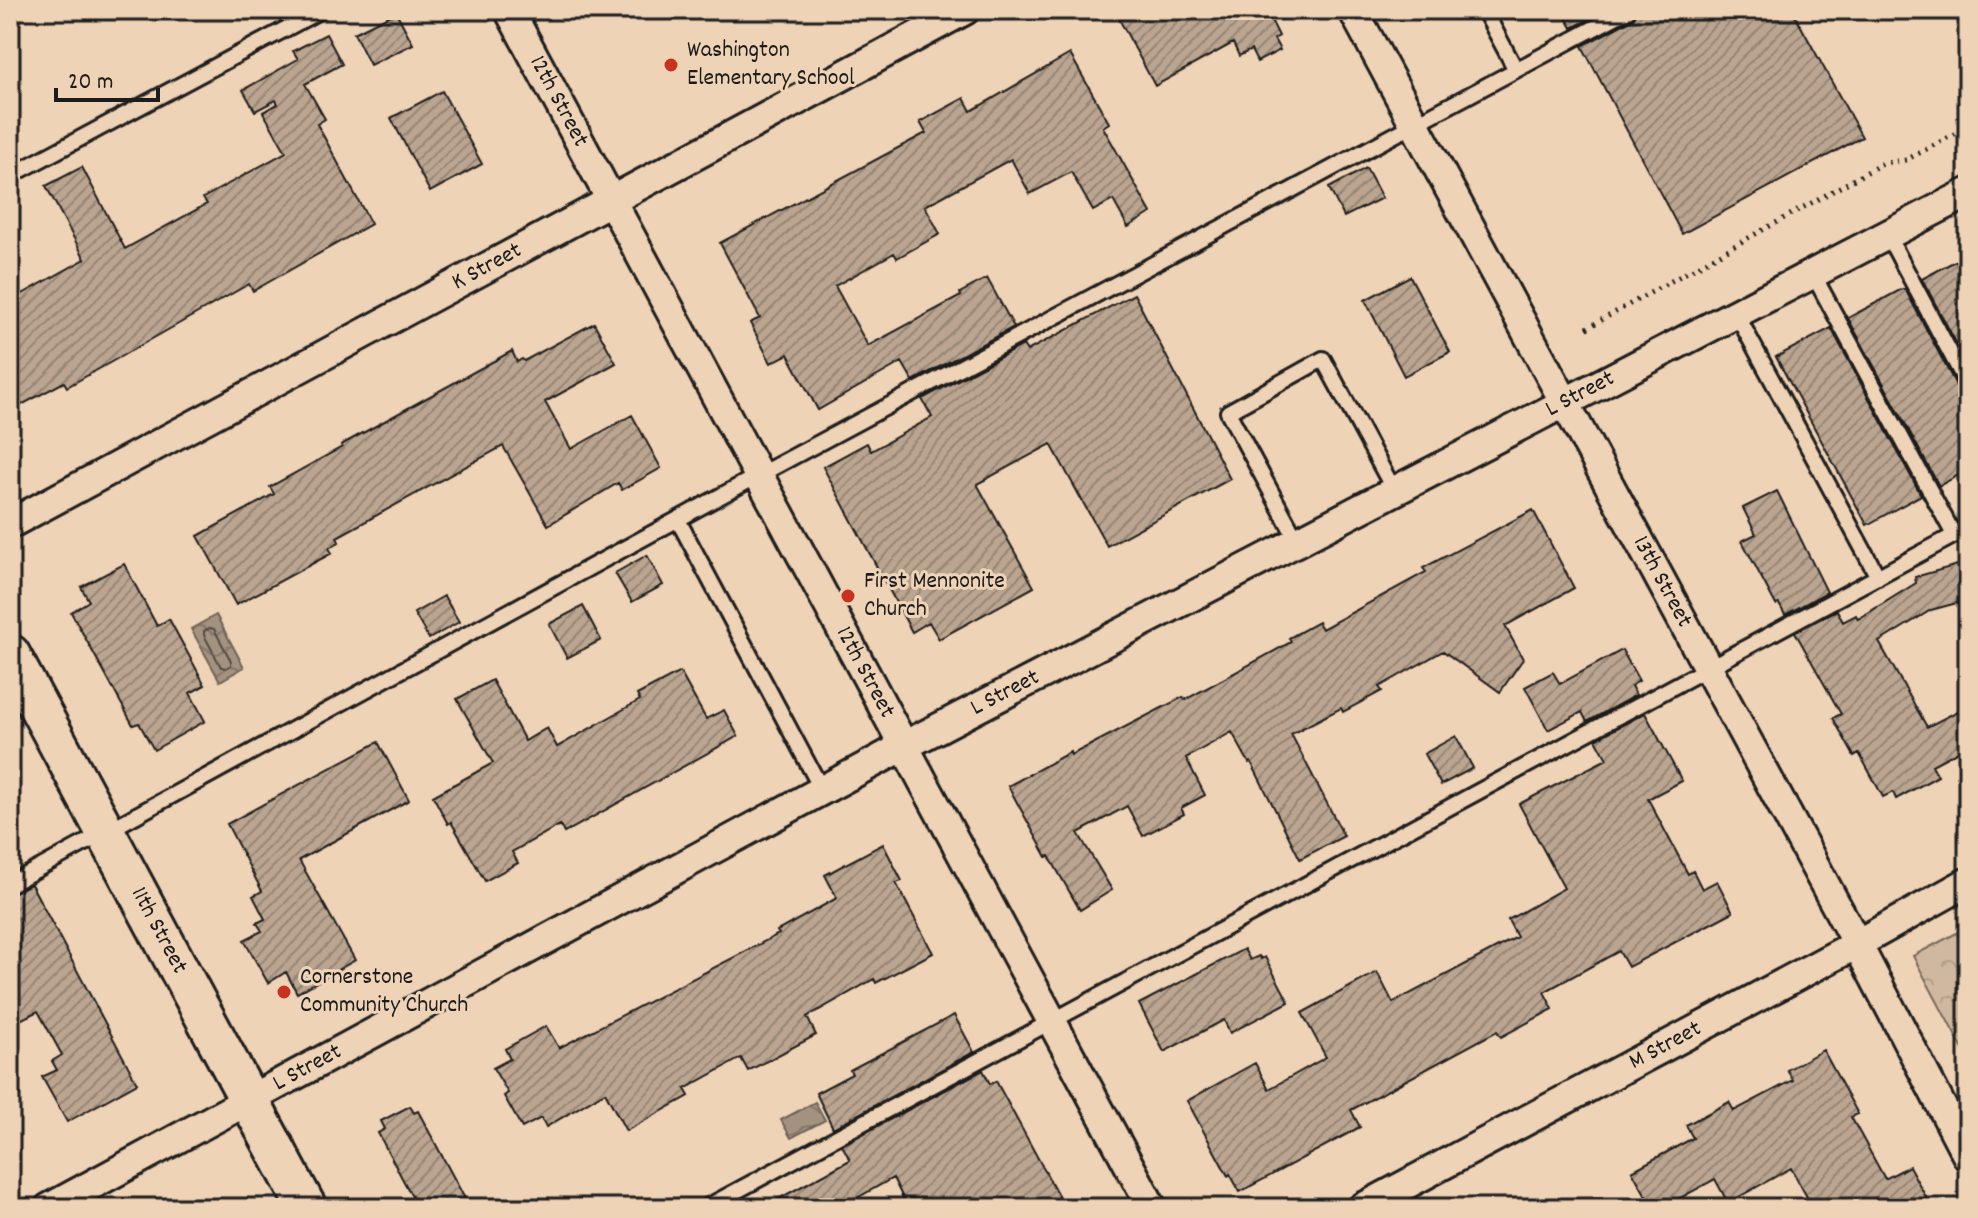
<svg xmlns="http://www.w3.org/2000/svg" width="1978" height="1218" font-family="Dekko,sans-serif">
	<style>
		.park { fill: url(#park-crowns); stroke: #766a5e; stroke-width: 2 }
		.water { fill: url(#water-waves); stroke: #6e6358; stroke-width: 2 }
		.lines { fill: none; stroke-linecap: round; stroke-linejoin: round }
		.shore { stroke: #524b44; stroke-width: 2 }
		.building { fill: url(#building-hatch); stroke: #1c1c1c; stroke-width: 2 }
		.lane-casing { stroke: #1c1c1c; stroke-width: 20 }
		.street-casing { stroke: #1c1c1c; stroke-width: 34 }
		.secondary-casing { stroke: #1c1c1c; stroke-width: 44 }
		.path { stroke: #1c1c1c; stroke-width: 5; stroke-dasharray: 2 6; stroke-linecap: butt }
		.lane { stroke: #efd3b6; stroke-width: 14 }
		.street { stroke: #efd3b6; stroke-width: 28 }
		.secondary { stroke: #efd3b6; stroke-width: 38 }
		.poi-dot { fill: #c8321e; stroke: #efd3b6; stroke-width: 3 }
		.labels { text-anchor: middle; dominant-baseline: central; stroke-width: 6; stroke-linejoin: round; paint-order: stroke }
		.poi-label { font-size: 24px; fill: #1c1c1c; stroke: #efd3b6; text-anchor: start }
		.street-label { font-size: 24px; fill: #1c1c1c; stroke: #efd3b6 }
	</style>
	<defs>
		<pattern id="park-crowns" width="20" height="18" patternUnits="userSpaceOnUse" patternTransform="scale(2)"><rect width="20" height="18" fill="#d0b8a0"/><path d="M2 6a3 3 0 1 1 6 0M12 15a3 3 0 1 1 6 0" fill="none" stroke="#b29e89"/></pattern>
		<pattern id="water-waves" width="16" height="10" patternUnits="userSpaceOnUse" patternTransform="scale(2)"><rect width="16" height="10" fill="#a49280"/><path d="M0 5q4-4 8 0t8 0" fill="none" stroke="#857668"/></pattern>
		<pattern id="building-hatch" width="6" height="6" patternUnits="userSpaceOnUse" patternTransform="scale(2)"><rect width="6" height="6" fill="#bba590"/><path d="M-1 1l2-2M0 6l6-6M5 7l2-2" fill="none" stroke="#978675"/></pattern>
	</defs>
	<rect width="100%" height="100%" fill="#efd3b6"/>
	<filter id="ink" filterUnits="userSpaceOnUse"><feTurbulence type="fractalNoise" baseFrequency=".0125" numOctaves="2"/><feDisplacementMap in="SourceGraphic" scale="16" xChannelSelector="R" yChannelSelector="G"/><feConvolveMatrix kernelMatrix="1 2 1 2 8 2 1 2 1" color-interpolation-filters="sRGB"/></filter>
	<g filter="url(#ink)">
		<path class="park" d="M1968 927V1059L1913 956Z"/>
		<path class="water" d="M216 615 244 667 220 681 191 629Z
			M815 1102 825 1120 791 1138 781 1120Z"/>
		<g class="lines">
			<path class="shore" d="M210 628 214 629 231 661V665L226 668 221 667 204 635V631Z"/>
		</g>
		<path class="building" d="M1136 10H1266L1279 36 1274 39 1280 50 1257 62 1251 50 1239 56 1233 43 1155 86 1119 19Z
			M1562 10H1607L1572 28Z
			M1638 10H1792L1862 137 1682 234 1582 46 1633 19Z
			M396 12 413 44 370 65 354 33Z
			M326 34 342 64 305 84 325 119 317 124 371 224 253 291 249 284 67 387 64 382 10 411V301L85 259 46 186 82 167 125 249 207 204 203 198 286 152 263 112 278 104 276 100 255 111 243 90 298 59 293 51Z
			M1070 54 1109 123 1103 127 1151 213 1128 227 1113 200 1093 211 1071 172 1030 194 1011 159 925 206 940 234 897 258 894 253 835 286 868 346 961 296 960 293 987 278 1014 327 913 381 902 362 818 410 788 354 771 363 750 323 760 318 720 243 926 133 920 122 964 98 971 111Z
			M442 91 482 164 430 192 391 118Z
			M1366 168 1382 198 1344 217 1329 188Z
			M1968 254V365L1922 279Z
			M1410 276 1450 352 1404 376 1365 300Z
			M1902 289H1905L1959 391 1968 396V470L1939 486 1848 318Z
			M1134 294 1230 479 1107 546 1051 444 977 484 1034 587 939 639 929 622 912 632 823 467 867 443 871 451 932 417 922 399 1023 345 1027 351Z
			M594 323 616 363 545 402 571 449 632 415 661 468 622 490 618 483 548 525 503 446 337 537 339 542 329 548 332 553 236 605 198 536 274 494 270 487 342 447 341 445 512 351 517 362 522 359 524 361Z
			M1831 328 1921 495 1867 525 1776 357Z
			M1777 491 1827 592 1785 615 1779 604 1776 605 1742 541 1756 534 1743 508Z
			M1533 510 1574 588 1505 626 1523 659 1500 692 1443 651 1379 687 1382 691 1343 712 1341 708 1291 734 1344 836 1300 859 1251 762 1249 763 1232 732 1186 758 1205 795 1181 808 1184 814 1143 836 1127 806 1078 833 1112 890 1080 910 1049 856 1047 857 1008 786 1070 752 1071 755 1183 697 1185 700 1291 642 1289 638 1318 622 1322 629 1426 572 1423 568Z
			M647 555 663 585 632 602 615 573Z
			M1968 562V600L1931 610 1879 642 1927 727 1968 706V746L1932 765 1938 776 1896 799 1893 792 1883 797 1859 753 1854 756 1833 718 1841 714 1795 632 1837 610 1843 622 1856 615 1858 619 1916 583 1915 577Z
			M124 564 157 626 169 619 205 685 190 693 205 721 154 750 139 723 133 725 71 612 89 601 81 587Z
			M444 596 459 622 429 639 414 613Z
			M583 606 601 640 567 658 549 624Z
			M1622 650 1639 681 1631 686 1636 695 1587 722 1582 712 1548 730 1525 687 1553 672 1560 684Z
			M680 672 706 719 724 710 738 736 564 833 560 825 512 852 518 863 485 881 451 822 448 824 433 796 493 763 457 699 492 680 525 741 547 728 557 747 640 700 637 695Z
			M1645 713 1682 781 1648 799 1688 874 1693 871 1702 889 1717 881 1733 912 1628 967 1619 951 1544 992 1553 1009 1501 1037 1497 1031 1351 1110 1360 1127 1240 1192 1230 1174 1228 1176 1187 1101 1255 1063 1269 1089 1326 1057 1302 1013 1377 972 1393 1003 1517 937 1508 920 1564 888 1519 804 1607 759 1596 739Z
			M1456 736 1473 768 1441 785 1424 754Z
			M378 742 409 800 299 860 355 960 297 993 286 972 268 983 244 940 262 931 257 923 265 919 253 896 262 891 227 824Z
			M883 844 902 881 896 883 933 953 876 983 874 979 807 1017 816 1035 748 1071 741 1058 685 1089 689 1096 626 1131 605 1092 546 1127 541 1118 522 1128 504 1096 508 1093 493 1068 510 1059 505 1049 546 1026 559 1048 779 934 777 931 837 898 825 875Z
			M31 884 137 1083 67 1122 42 1077 57 1070 52 1061 62 1055 38 1011 10 1025V894Z
			M1244 949 1250 960 1259 956 1261 959 1265 957 1289 1002 1230 1033 1224 1020 1164 1052 1139 1004Z
			M954 1015 974 1052 833 1128 816 1093 852 1074 850 1070Z
			M1823 1050 1858 1114 1851 1117 1885 1179 1909 1166 1932 1208H1813L1791 1168 1728 1203 1715 1179 1662 1208H1653L1632 1171 1693 1138 1686 1125 1729 1102 1734 1111 1793 1080 1787 1070Z
			M983 1070 990 1084 996 1081 1065 1208H908L893 1178 839 1208H762L850 1160 842 1145Z
			M410 1106 414 1113 418 1111 470 1208H418L378 1133 385 1129 381 1121Z"/>
		<g class="lines">
			<defs>
				<path id="lane" d="M1484 10 1516 70
					M10 176 321 10
					M1888 236 1968 386
					M1813 274 1954 535
					M1737 315 1878 577
					M678 520 822 790
					M1298 542 1228 412 1323 359 1395 492
					M10 884 759 475 1628 10
					M705 1208 1968 528"/>
				<g id="street">
					<path id="s1" d="M509 10 1152 1208"/>
					<path id="s2" d="M1353 10 1857 944 1968 1157"/>
					<path id="s3" d="M10 524 965 10"/>
					<path id="s4" d="M49 1208 904 746 1968 193"/>
					<path id="s5" d="M1362 1208 1857 944 1968 882"/>
				</g>
				<g id="secondary">
					<path id="s6" d="M10 654 307 1208"/>
				</g>
			</defs>
			<use href="#lane" class="lane-casing"/>
			<use href="#street" class="street-casing"/>
			<use href="#secondary" class="secondary-casing"/>
			<path class="path" d="M1587 328 1883 163 1906 160 1968 127"/>
			<use href="#lane" class="lane"/>
			<use href="#street" class="street"/>
			<use href="#secondary" class="secondary"/>
		</g>
	</g>
	<g class="poi-dot">
		<circle cx="671" cy="65" r="8"/>
		<circle cx="848" cy="596" r="8"/>
		<circle cx="284" cy="992" r="8"/>
	</g>
	<g class="labels">
		<g class="poi-label">
			<text x="687" y="51">Washington<tspan x="687" dy="28">Elementary School</tspan></text>
			<text x="864" y="582">First Mennonite<tspan x="864" dy="28">Church</tspan></text>
			<text x="300" y="978">Cornerstone<tspan x="300" dy="28">Community Church</tspan></text>
		</g>
		<g class="street-label">
			<text stroke="none"><textPath href="#s1" startOffset="104">12th Street</textPath></text>
			<text stroke="none"><textPath href="#s3" startOffset="542">K Street</textPath></text>
			<text stroke="none"><textPath href="#s4" startOffset="1734">L Street</textPath></text>
			<text stroke="none"><textPath href="#s2" startOffset="650">13th Street</textPath></text>
			<text stroke="none"><textPath href="#s1" startOffset="752">12th Street</textPath></text>
			<text stroke="none"><textPath href="#s4" startOffset="1086">L Street</textPath></text>
			<text stroke="none"><textPath href="#s6" startOffset="314">11th Street</textPath></text>
			<text stroke="none"><textPath href="#s5" startOffset="344">M Street</textPath></text>
			<text stroke="none"><textPath href="#s4" startOffset="294">L Street</textPath></text>
		</g>
	</g>
	<rect width="1978" height="1218" fill="none" stroke="#efd3b6" stroke-width="40"/>
	<rect x="20" y="20" width="1938" height="1178" fill="none" stroke="#1c1c1c" stroke-width="3" filter="url(#ink)"/>
	<path d="M56 88v12h102v-12" fill="none" stroke="#1c1c1c" stroke-width="4"/>
	<text x="68" y="88" font-size="24" fill="#1c1c1c" stroke="#efd3b6" stroke-width="6" paint-order="stroke">20 m</text>
</svg>
